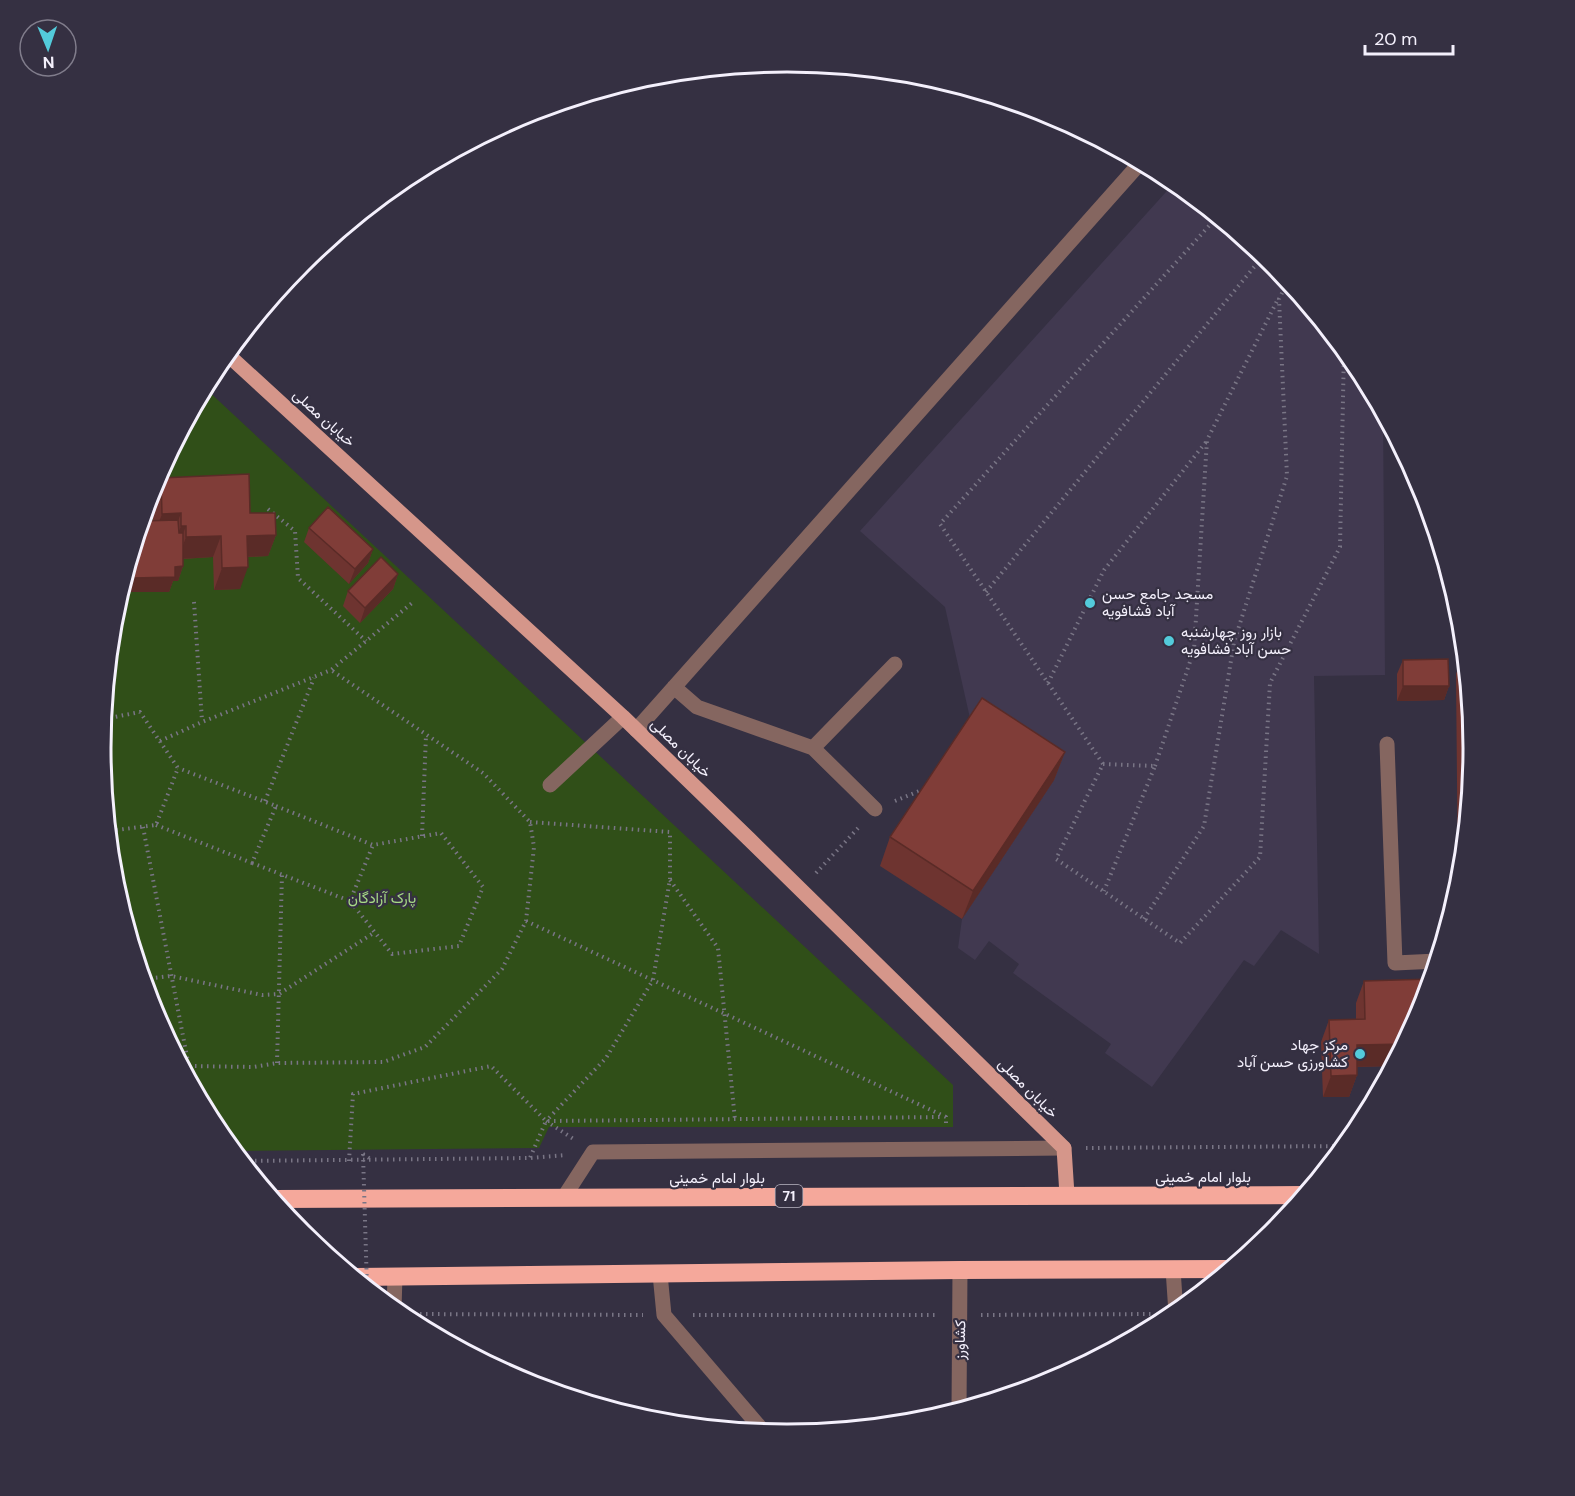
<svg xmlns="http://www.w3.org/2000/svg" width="1575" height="1496" font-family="'DM Sans',Vazirmatn,sans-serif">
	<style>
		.built { fill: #413950 }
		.green { fill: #304f18 }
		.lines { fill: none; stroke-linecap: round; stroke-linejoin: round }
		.path { stroke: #797585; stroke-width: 4; stroke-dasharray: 1.5 4.5; stroke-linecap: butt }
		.minor { stroke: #856660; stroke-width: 15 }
		.major { stroke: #d5968a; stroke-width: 15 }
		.highway { stroke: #f5a89b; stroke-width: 18 }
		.path-bridge { stroke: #797585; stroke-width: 4; stroke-dasharray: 1.5 4.5; stroke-linecap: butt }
		.wall { fill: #6e3430 }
		.shaded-wall { fill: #5a2b27 }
		.building { fill: #803d38; stroke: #5a2b27; stroke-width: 1.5 }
		.poi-dot { fill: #53cbdb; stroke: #353042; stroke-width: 2 }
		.labels { text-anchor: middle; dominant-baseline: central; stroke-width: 4.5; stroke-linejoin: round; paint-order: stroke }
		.shield { fill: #353042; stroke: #bbb6c4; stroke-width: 1.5 }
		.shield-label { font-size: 14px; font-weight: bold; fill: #f4f0fc }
		.street-label { font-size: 15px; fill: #f4f0fc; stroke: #353042 }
		.poi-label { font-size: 15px; fill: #f4f0fc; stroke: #353042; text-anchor: start }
		.park-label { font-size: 15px; fill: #a7da86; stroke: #353042 }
		.rim { fill: none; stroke: #f4f0fc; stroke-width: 3 }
	</style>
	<rect width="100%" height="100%" fill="#353042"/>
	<path class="built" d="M1175 182 1273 263 1358 367 1383 412 1385 675 1314 676 1319 954 1281 930 1254 966 1244 960 1152 1087 1105 1053 1111 1044 1013 973 1019 964 989 941 975 960 958 948 962 919 1054 780 972 727 945 607 860 531Z"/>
	<path class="green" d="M205 388 953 1085V1127H549L539 1148 235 1151 217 1129 153 1010 114 882 101 748 114 614 153 485Z"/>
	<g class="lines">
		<path class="path" d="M1217 217 940 524 1103 764 1056 859 1180 943 1260 857 1270 683 1340 547 1344 349
			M268 509 295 531 298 578 366 641
			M986 592 1264 255
			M194 602 202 721
			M1048 683 1104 570 1206 442
			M104 719 140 712 178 768 156 825 109 831
			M160 741 202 722 331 670 412 603
			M1103 764 1155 766 1104 891
			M1155 766 1194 650 1207 440 1277 301
			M265 801 314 678
			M895 801 924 789
			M276 806 373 845 441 833 483 887 459 946 392 954 350 901 373 845
			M530 822 670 832V879L653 980 606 1058 546 1121 575 1140
			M156 825 252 863 276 806 178 768
			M143 827 192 1083
			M111 831 129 931
			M422 836 426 735
			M252 863 350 901
			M816 873 860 826
			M670 880 718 948 735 1120
			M1144 919 1204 826 1234 642 1287 476 1279 299 1288 281
			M526 921 946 1117V1127
			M144 979 171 976 262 995 279 994 375 932
			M277 1063 282 874
			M189 1066 253 1067 277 1063 383 1062 425 1047 502 969 526 921 534 847 530 822 483 773 331 670
			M548 1121 942 1117
			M1086 1148 1344 1146
			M363 1154 372 1160
			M243 1161 530 1158 566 1155
			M349 1161 353 1094 491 1066 546 1121 530 1158
			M414 1314 643 1315
			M693 1315H937
			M981 1315 1153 1314"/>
		<path class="minor" d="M674 687 697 707 813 748 875 809
			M636 730 1141 162
			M1387 744 1395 963 1437 961
			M813 748 895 664
			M550 785 623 717
			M564 1197 593 1152 1064 1148
			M1173 1269 1176 1313
			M660 1274 664 1315 764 1432
			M394 1309 395 1276
			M959 1410 960 1270"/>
		<path class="major" d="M227 354 623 717 749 839 1064 1148 1067 1195"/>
		<path class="highway" d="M274 1199 1305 1195
			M356 1277 960 1270 1229 1269"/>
		<path class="path-bridge" d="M363 1154 367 1287"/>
	</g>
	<path class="wall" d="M161 478 250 513 276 535 268 556 248 557 240 589 214 590 213 557 183 559V566L178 581H173L169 592H128L127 582H124L142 521H153V499Z
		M309 528 373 549 368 563 349 584 304 542Z
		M398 574 393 589 360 623 343 606 348 591Z
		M1464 651 1474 748 1461 882 1458 890 1456 674Z
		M1403 660 1449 686 1444 700 1397 701V674Z
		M1065 752 1054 780 962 919 880 866 890 837Z
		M1364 981 1422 1011 1392 1066 1357 1067V1075L1349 1097H1323L1321 1042 1329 1020 1356 1019V1003Z"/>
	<path class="shaded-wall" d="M181 513 173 535H154L162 514Z
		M181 526H186L178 547H173Z
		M276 535 268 556 239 557 247 536Z
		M221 536 213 557 178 559 186 537Z
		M373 549 368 563 349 584 355 569Z
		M183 566 178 581H173L169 592H128L133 578 175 567Z
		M128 567H133L127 582H124Z
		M248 567 240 589 214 590 222 568Z
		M398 574 393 589 360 623 365 608Z
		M1403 686H1449L1444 700 1397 701Z
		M1065 752 1054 780 962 919 973 891Z
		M1404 1044 1392 1066 1349 1067 1357 1045Z
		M1357 1075 1349 1097H1323L1331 1076Z"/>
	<path class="building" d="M249 474 250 513H275L276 535 247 536 248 567 222 568 221 536 186 537V526H181V513L162 514 161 478Z
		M328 507 373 549 355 569 309 528Z
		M178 520 179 533H183V566L175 567V577L133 578V567H128L142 521Z
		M381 557 398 574 365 608 348 591Z
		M1448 659 1449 686H1403V660Z
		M1467 673 1474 748 1468 808Z
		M982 698 1065 752 973 891 890 837Z
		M1431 979 1422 1011 1404 1044 1357 1045V1075L1331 1076 1329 1020 1365 1019 1364 981Z"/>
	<g class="poi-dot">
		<circle cx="1090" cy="603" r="6"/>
		<circle cx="1169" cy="641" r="6"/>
		<circle cx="1360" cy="1054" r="6"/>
	</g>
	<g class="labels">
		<rect class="shield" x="775.5" y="1185" width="27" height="22" rx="4.5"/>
		<g class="shield-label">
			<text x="789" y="1196">71</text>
		</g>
		<g class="street-label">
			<text transform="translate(324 418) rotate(42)">خیابان مصلی</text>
			<text transform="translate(681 748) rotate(44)">خیابان مصلی</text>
			<text transform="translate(1028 1088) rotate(45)">خیابان مصلی</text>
			<text x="1203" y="1177">بلوار امام خمینی</text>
			<text x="717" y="1178">بلوار امام خمینی</text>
			<text transform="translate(960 1340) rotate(-89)">کشاورز</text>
		</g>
		<g class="poi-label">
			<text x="1102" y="594">مسجد جامع حسن<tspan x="1102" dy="17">آباد فشافویه</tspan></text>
			<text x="1181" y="632">بازار روز چهارشنبه<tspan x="1181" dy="17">حسن آباد فشافویه</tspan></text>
			<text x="1348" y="1045" text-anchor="end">مرکز جهاد<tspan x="1348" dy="17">کشاورزی حسن آباد</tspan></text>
		</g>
		<g class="park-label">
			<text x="382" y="898">پارک آزادگان</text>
		</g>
	</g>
	<path d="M0 0H1575V1496H0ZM111 748a676 676 0 1 1 1352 0a676 676 0 1 1-1352 0Z" fill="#353042" fill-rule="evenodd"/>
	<path class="rim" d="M111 748a676 676 0 1 1 1352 0a676 676 0 1 1-1352 0Z"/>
	<g transform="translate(48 48) rotate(178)"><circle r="28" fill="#353042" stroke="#817d8c" stroke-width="1.5"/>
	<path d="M0-4.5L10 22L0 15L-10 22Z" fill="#53cbdb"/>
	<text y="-9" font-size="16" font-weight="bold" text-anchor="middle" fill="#f4f0fc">N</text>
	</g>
	<path d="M1365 45v9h88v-9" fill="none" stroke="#f4f0fc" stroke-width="3"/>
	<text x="1374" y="45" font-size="18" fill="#f4f0fc" stroke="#353042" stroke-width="4.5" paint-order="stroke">20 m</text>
</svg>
